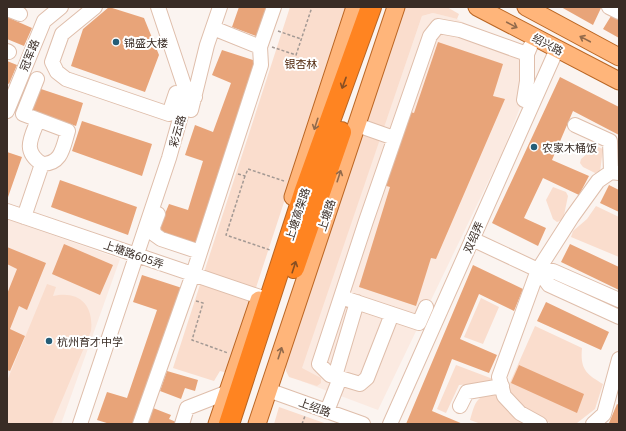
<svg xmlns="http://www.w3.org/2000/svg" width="626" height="431" font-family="'Noto Sans','Noto Sans SC',sans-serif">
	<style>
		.built { fill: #fbeae1 }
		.green { fill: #faddcd }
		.building { fill: #e8a479 }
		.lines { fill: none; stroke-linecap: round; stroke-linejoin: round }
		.minor-casing { stroke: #dfbeab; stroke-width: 16 }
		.major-casing { stroke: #ba6522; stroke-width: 19 }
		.highway-casing { stroke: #ba6522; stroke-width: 22 }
		.path { stroke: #a39994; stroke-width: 1.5; stroke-dasharray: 3 2; stroke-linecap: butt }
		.minor { stroke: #fff; stroke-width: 14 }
		.major { stroke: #ffb57a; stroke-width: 17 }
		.highway { stroke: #ff8421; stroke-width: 20 }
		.oneway { stroke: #926a4b }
		.oneway2 { stroke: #884f23 }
		.poi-dot { fill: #255d77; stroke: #fff; stroke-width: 1.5 }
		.labels { text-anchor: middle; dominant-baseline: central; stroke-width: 4; stroke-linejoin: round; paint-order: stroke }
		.poi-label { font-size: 11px; fill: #392c25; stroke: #fff; text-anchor: start }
		.street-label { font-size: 11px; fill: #392c25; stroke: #fff }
		.park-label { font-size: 11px; fill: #491e00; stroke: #fff }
	</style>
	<rect width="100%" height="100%" fill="#fbf4f0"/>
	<path class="built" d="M433 13 457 19 532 62 533 75 502 153 378 410 301 381V368L422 16Z
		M7 219 120 259 61 424H7Z"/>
	<path class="green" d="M290 7H348L228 373 220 371 214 381 173 368Z
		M405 7H447L459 14 457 19 433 13 422 16 302 368 321 378V383L317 386 289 377 286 371V363L401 8Z
		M596 146 603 149 600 172 595 173 583 167 580 163 581 159Z
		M553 187 566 192 568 196 563 220 557 222 553 219 546 200Z
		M596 206 619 217V257L571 237 573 231 587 219Z
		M47 284 56 287 53 296C79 290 94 305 91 331L52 424H7V381Z
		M481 298 499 307 483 344 464 337Z
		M535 326 582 348C580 369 586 374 603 384L595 409 577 423 573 424H552L539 418 514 400 508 387Z
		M456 365 493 379 490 383 459 385 446 413 437 409Z
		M497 393C503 409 514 416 528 424H481L470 420C476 400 476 396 497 393Z
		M279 407 327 424H274Z"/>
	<path class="building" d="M109 7 144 18 159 55 145 92 71 66 83 29Z
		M239 7H272L261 38 232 27Z
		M561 7H600L601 8 593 25Z
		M611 16 619 20V38L603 29Z
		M7 17 32 28 24 46 7 39Z
		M438 42 503 64 493 96 505 99 436 259 431 258 416 306 359 287 390 187 383 185 407 111 414 113Z
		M222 50 256 61 195 244 158 231 169 204 188 210 203 161 185 155 195 125 213 132 231 83 212 75Z
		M7 61 17 65 9 84 7 83Z
		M560 77 619 107V135L573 111 552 160 589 176 579 195 543 178 524 218 546 228 538 246 492 223Z
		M38 88 83 103 76 126 31 110Z
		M82 121 152 144 142 176 72 151Z
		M7 152 22 157 7 200Z
		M60 180 137 207 128 235 51 207Z
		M609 185 619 190V212L600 203Z
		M64 244 113 265 100 295 52 274Z
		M570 244 619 267V290L561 262Z
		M7 247 46 263 27 310 19 306 10 329 25 336 10 371 7 370V294L17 269 7 264Z
		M473 265 523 289 514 311 479 294 460 339 497 355 489 373 452 359 432 411 463 424H406Z
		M142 275 182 288 134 424H110L97 420 107 392 127 398 157 310 133 302Z
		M546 302 609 332 601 350 537 321Z
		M519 365 584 394 577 413 511 383Z
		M167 371 198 380 195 391 185 388 181 399 160 391Z
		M617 404 619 405V424H612L609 423Z
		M153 408 171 415 169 419 181 424H148Z"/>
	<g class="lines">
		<defs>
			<path id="minor" d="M95 7 62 34 52 62 57 72 66 79 169 114 176 93 195 97
				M609 7 619 12
				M7 9 20 14
				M213 28 260 47
				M7 51 9 52
				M524 100 527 81V54L530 47
				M191 110 207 45 220 7
				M7 111 44 21 61 7
				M38 120C31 138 22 151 42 164
				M357 125 394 138
				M575 125 610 141 611 172
				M7 211 260 297
				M158 214 153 227 154 234 161 239 200 252
				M24 217 42 164C62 164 63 147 68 131L23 114 37 79
				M472 239 538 270 553 271 619 300
				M538 270 549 285 619 317
				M341 297 419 323 426 307
				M335 376 357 302
				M340 378 360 384 367 378 392 314
				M268 390 363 424
				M460 406 467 392 502 386
				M327 411 340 378 330 375 319 364 366 221 430 36 438 26 460 30 527 54
				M80 424 169 158 187 94 158 7
				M140 424 193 274 261 65 260 47 274 7
				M182 424 187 408 228 392
				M390 424 557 49
				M540 424 520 413 504 396 499 377 538 270 572 217 598 181 611 172 619 173
				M593 424 604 414 619 359"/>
			<path id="major" d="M477 7 619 81
				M526 7 619 57
				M293 197 355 7
				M217 424 259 300
				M257 424 396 7"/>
			<path id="highway" d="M294 268 341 132
				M229 424 304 193 371 7"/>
		</defs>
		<use href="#minor" class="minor-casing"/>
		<use href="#major" class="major-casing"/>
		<use href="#highway" class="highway-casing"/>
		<path class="path" d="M278 31 301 39
			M272 47 296 55 312 7
			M238 174 245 176 248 169 284 181
			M245 176 226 235 270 250
			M196 301 203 303 192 340 228 353
			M302 424 305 416"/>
		<use href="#minor" class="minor"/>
		<use href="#major" class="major"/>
		<use href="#highway" class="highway"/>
	</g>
	<defs><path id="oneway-shaft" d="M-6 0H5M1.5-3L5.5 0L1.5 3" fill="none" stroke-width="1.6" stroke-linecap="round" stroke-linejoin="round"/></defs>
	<g class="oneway">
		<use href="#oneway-shaft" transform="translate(512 25) rotate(28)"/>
		<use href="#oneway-shaft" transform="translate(585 39) rotate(-152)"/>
		<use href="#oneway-shaft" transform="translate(316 124) rotate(108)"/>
		<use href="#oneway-shaft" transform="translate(339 176) rotate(-72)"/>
		<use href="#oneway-shaft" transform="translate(280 353) rotate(-72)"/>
	</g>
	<g class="oneway2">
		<use href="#oneway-shaft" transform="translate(344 83) rotate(110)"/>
		<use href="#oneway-shaft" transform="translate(294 267) rotate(-72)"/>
	</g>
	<g class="poi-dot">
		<circle cx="116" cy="42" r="4"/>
		<circle cx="534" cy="147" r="4"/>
		<circle cx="49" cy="341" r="4"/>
	</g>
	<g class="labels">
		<g class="poi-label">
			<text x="124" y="42">锦盛大楼</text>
			<text x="542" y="147">农家木桶饭</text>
			<text x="57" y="341">杭州育才中学</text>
		</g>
		<g class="street-label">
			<text transform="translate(548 44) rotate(28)">绍兴路</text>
			<text transform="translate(29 55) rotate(-68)">冠军路</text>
			<text transform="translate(177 131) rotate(-74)">彩云路</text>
			<text transform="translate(297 214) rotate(-72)">上塘高架路</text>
			<text transform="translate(326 215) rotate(-72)">上塘路</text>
			<text transform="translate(473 237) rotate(-66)">双绍弄</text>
			<text transform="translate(134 254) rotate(19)">上塘路605弄</text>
			<text transform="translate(315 407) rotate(20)">上绍路</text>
		</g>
		<g class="park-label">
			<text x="301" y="63">银杏林</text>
		</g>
	</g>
	<rect width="626" height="431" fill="none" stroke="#392c25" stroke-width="16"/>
</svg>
